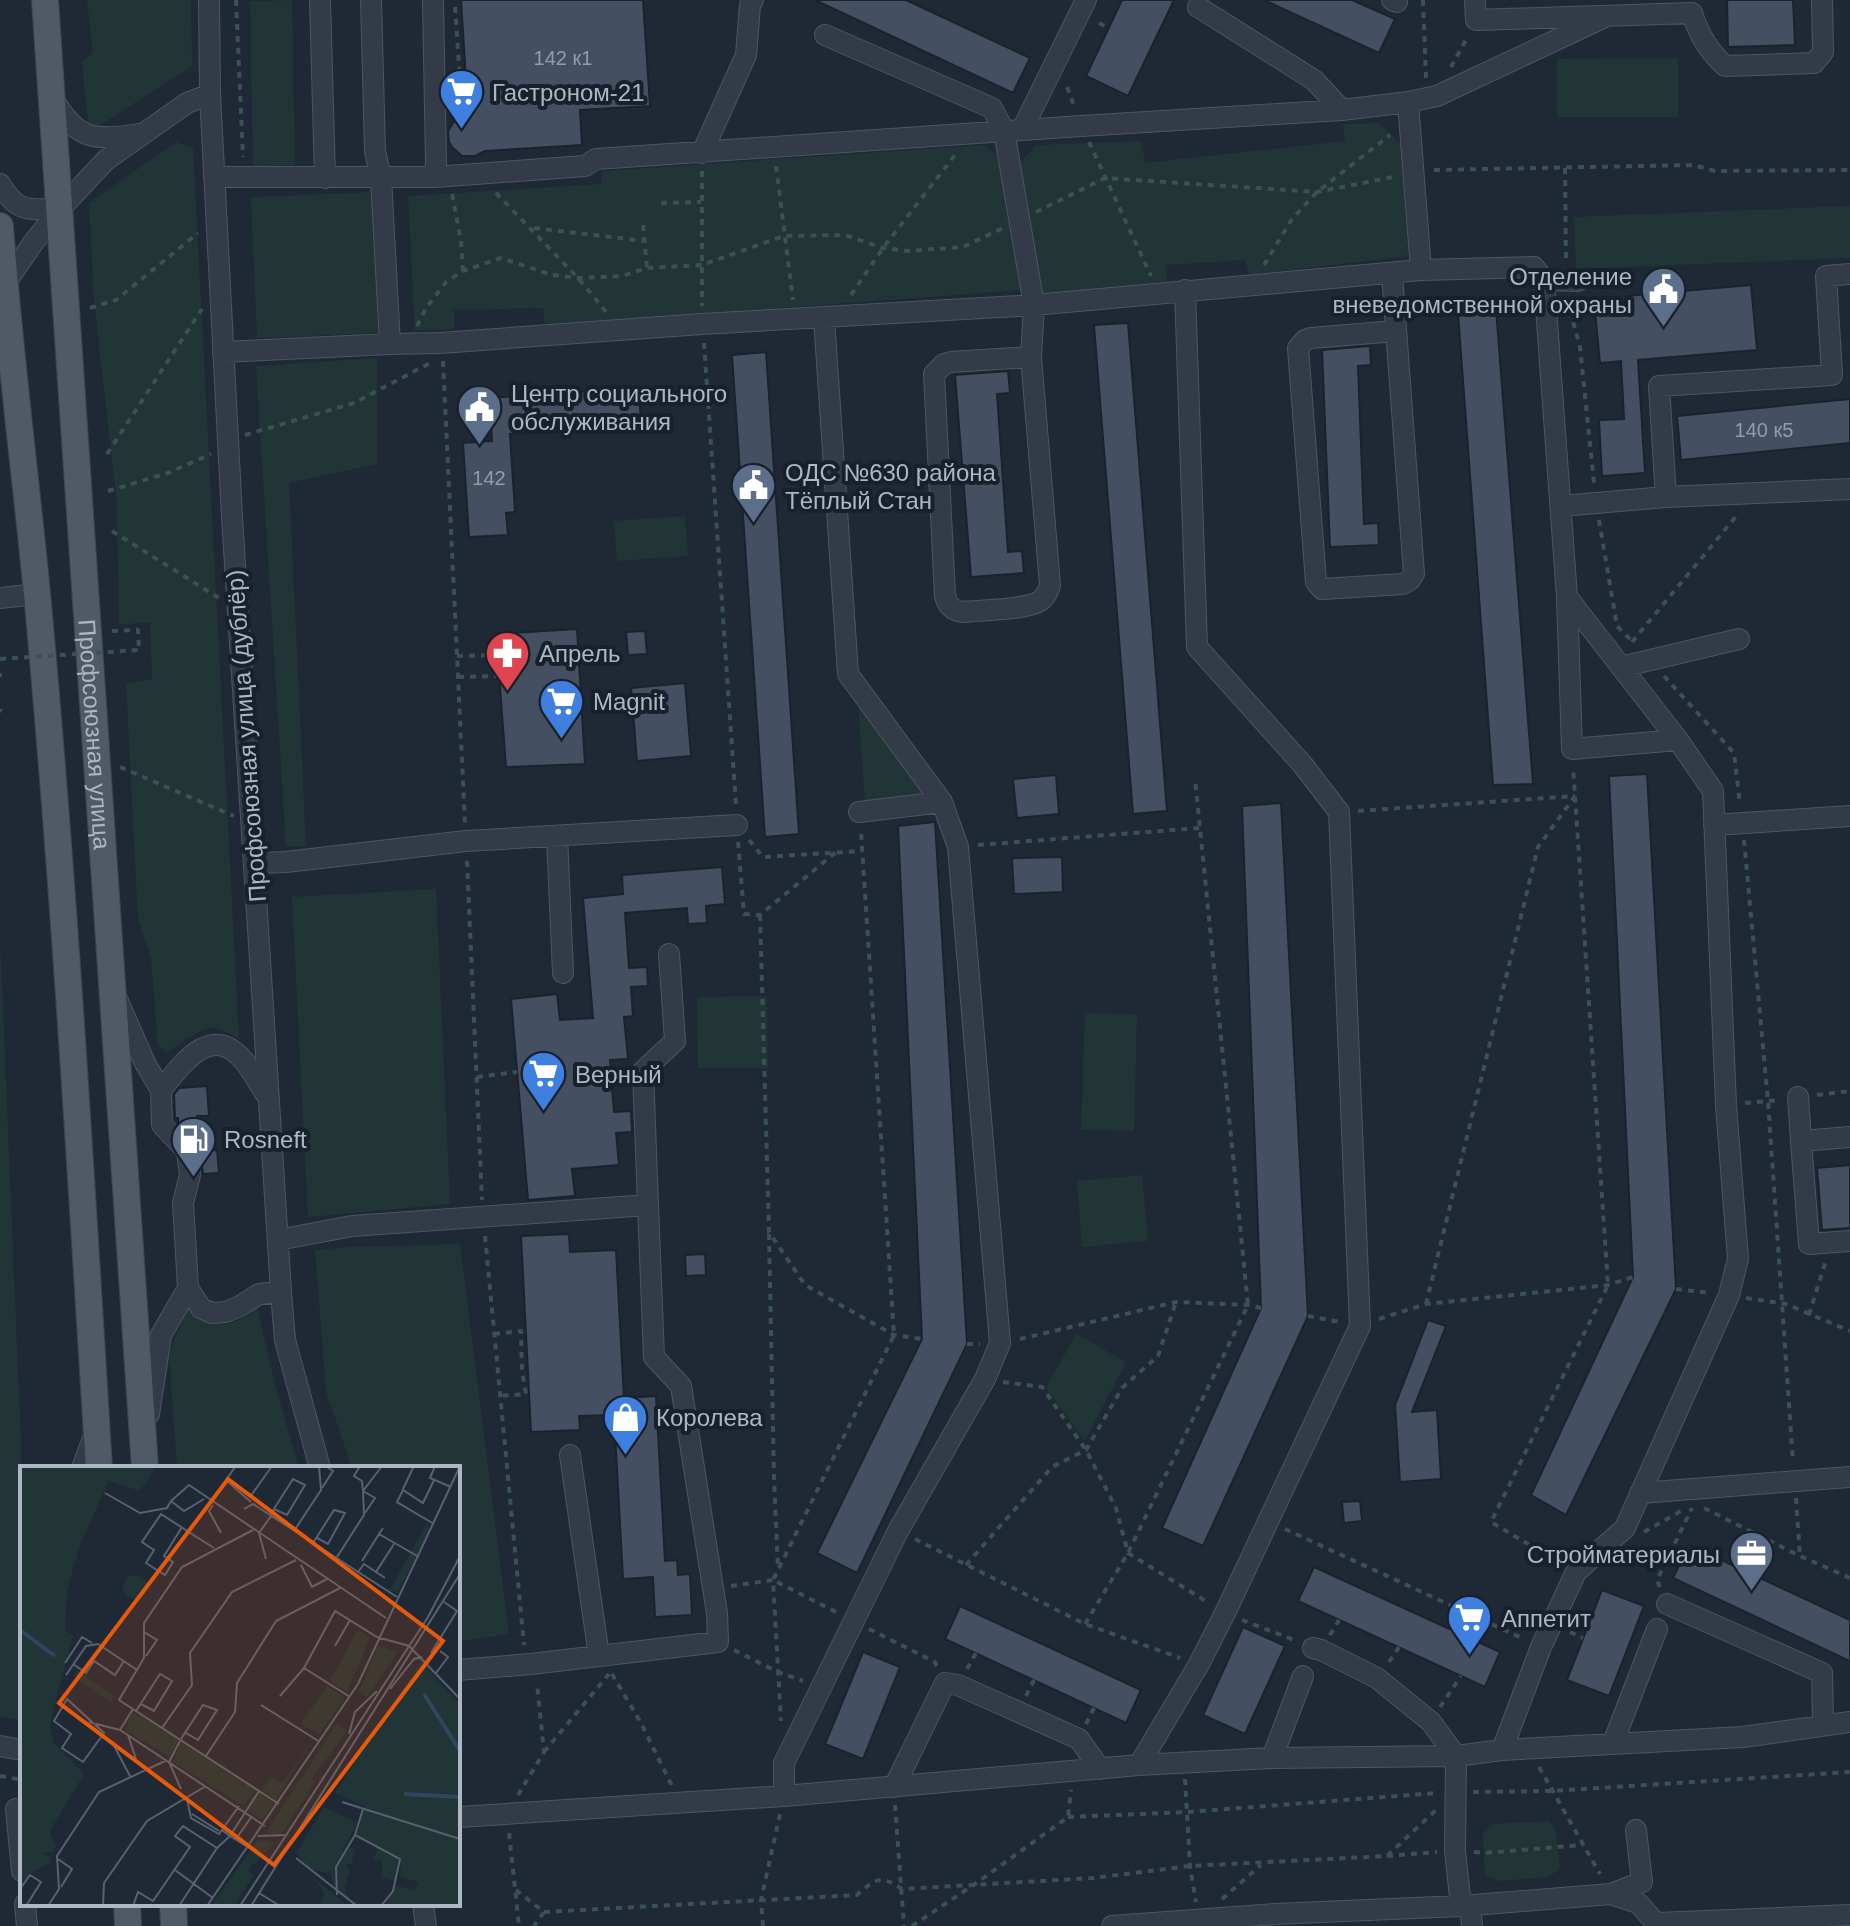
<svg xmlns="http://www.w3.org/2000/svg" width="1850" height="1926" font-family="Arial,sans-serif">
	<style>
		.green { fill: #213537 }
		.building { fill: #445061; stroke: #1a222d; stroke-width: 2 }
		.lines { fill: none; stroke-linecap: round; stroke-linejoin: round }
		.minor-casing { stroke: #4d5662; stroke-width: 22 }
		.major-casing { stroke: #3c4450; stroke-width: 28 }
		.path { stroke: #3b5152; stroke-width: 4; stroke-dasharray: 6 6; stroke-linecap: butt }
		.minor { stroke: #323b47; stroke-width: 20 }
		.major { stroke: #505a67; stroke-width: 26 }
		.path-bridge { stroke: #3b5152; stroke-width: 4; stroke-dasharray: 6 6; stroke-linecap: butt }
		.labels { text-anchor: middle; dominant-baseline: central; stroke-width: 8; stroke-linejoin: round; paint-order: stroke }
		.number-label { font-size: 20px; fill: #929cab }
		.poi-label { font-size: 24px; fill: #acb6c4; stroke: #18202b; text-anchor: start }
		.street-label { font-size: 24px; fill: #acb6c4; stroke: #18202b }
		.inset-river { fill: none; stroke: #31455e; stroke-width: 4 }
		.inset-road { fill: none; stroke: #57616f; stroke-width: 2 }
		.view { fill: #e8590c; fill-opacity: 0.15; stroke: #e8590c; stroke-width: 4 }
		.inset-edge { fill: none; stroke: #acb6c4; stroke-width: 4 }
	</style>
	<rect width="100%" height="100%" fill="#1f2936"/>
	<path class="green" d="M87 0H191L192 66 97 127 88 122 82 61 93 53Z
		M292 0 295 165 253 166 250 1Z
		M1678 58V117H1557V59Z
		M1379 123 1402 145 1408 256 1250 275 1245 260 1166 265 1167 283 1042 296 1020 163 1036 145 1141 141 1145 163 1345 141 1343 124Z
		M176 142 193 148 239 1039C231 1034 218 1026 208 1028 198 1030 175 1047 167 1053L158 1045 151 958 138 918 126 684 152 679 150 623 119 624 117 504 94 300 89 203Z
		M984 145 999 157 1021 290 545 326 543 308 454 310V329L415 331 408 196 601 184 602 171Z
		M372 192 378 333 257 338 251 197Z
		M1850 206V258L1576 269 1574 217Z
		M377 358V464L289 483 306 846H286L256 366Z
		M685 516 688 556 617 561 614 521Z
		M858 700 926 795 865 802Z
		M436 889 450 1204 308 1217 292 897Z
		M0 938 22 1468V1721L0 1716Z
		M767 996 768 1068H698L697 997Z
		M1085 1013 1137 1014 1134 1131 1081 1130Z
		M1142 1175 1148 1241 1082 1247 1077 1181Z
		M460 1244 509 1634 458 1642V1468H352L326 1391 315 1250 350 1247Z
		M257 1308 276 1388 299 1468H177L169 1354 187 1309C214 1331 230 1328 257 1308Z
		M1076 1334 1126 1362 1085 1441 1046 1388Z
		M1549 1821 1556 1832 1560 1868 1549 1877 1497 1881 1485 1874 1483 1834 1493 1824Z"/>
	<path class="building" d="M461 0H643L650 106 580 110 582 145 485 151 475 156H462L453 148 449 142 448 131 453 123 468 111Z
		M815 0H906L1030 58 1013 93Z
		M1122 0H1174L1128 96 1086 76Z
		M1264 0H1352L1395 19 1379 53Z
		M1727 0H1793L1795 45 1728 47Z
		M1751 285 1757 350 1638 360 1645 473 1602 476 1599 420 1624 419 1621 361 1600 363 1595 311 1627 308 1626 296Z
		M1495 296 1533 784 1493 785 1457 300Z
		M1128 323 1167 811 1133 814 1094 325Z
		M1370 346 1371 365 1358 366 1364 524 1378 523 1379 545 1330 547 1322 350Z
		M766 352 799 834 765 837 732 355Z
		M1008 371 1010 393 997 394 1008 552 1022 551 1024 573 971 577 955 375Z
		M639 388 641 426 510 434 515 512 506 513 508 535 469 537 463 443 492 441 489 398Z
		M1850 399V443L1681 460 1677 416Z
		M577 629 585 764 506 767 496 634Z
		M645 631 647 654 628 655 626 632Z
		M685 683 691 756 637 761 631 688Z
		M1647 774 1676 1289 1566 1515 1531 1495 1633 1277 1609 776Z
		M1056 775 1059 814 1017 818 1013 779Z
		M1281 803 1308 1316 1203 1546 1162 1528 1261 1308 1242 806Z
		M935 822 967 1344 857 1573 817 1553 922 1339 898 826Z
		M1062 857 1063 892 1014 894 1012 858Z
		M722 867 725 904 706 906 707 923 688 924 687 908 625 913 629 968 647 967 648 986 631 987 633 1016 624 1017 628 1059 610 1060 614 1112 631 1111 632 1132 616 1133 619 1165 572 1169 575 1196 528 1200 511 999 557 994 560 1020 593 1018 583 898 623 894 622 875Z
		M207 1086 209 1116H197L199 1146 178 1123V1118H175L174 1094 179 1088Z
		M217 1150 219 1173 203 1174 200 1151Z
		M1850 1165V1228L1822 1230 1817 1168Z
		M569 1234 570 1252 616 1250 624 1398 656 1396 665 1561 677 1560 678 1575 690 1574 692 1615 655 1617 653 1577 623 1579 614 1415 579 1416 580 1430 531 1432 521 1236Z
		M705 1254 706 1275 686 1276 685 1255Z
		M1428 1320 1446 1326 1412 1412 1437 1410 1441 1479 1400 1482 1395 1405Z
		M1360 1501 1362 1521 1344 1523 1342 1502Z
		M1689 1545 1850 1620V1661L1673 1578Z
		M1314 1567 1500 1652 1485 1687 1298 1601Z
		M1602 1590 1644 1606 1609 1696 1567 1680Z
		M960 1606 1141 1690 1126 1723 945 1639Z
		M1243 1627 1285 1646 1245 1734 1203 1715Z
		M863 1652 900 1667 863 1759 825 1744Z"/>
	<g class="lines">
		<defs>
			<path id="minor" d="M209 0 210 94 232 517 281 1292 285 1340 320 1468
				M320 0 325 178
				M371 0 375 151 381 178 390 344
				M433 0 436 163 434 177
				M1392 0 1397 2
				M1475 0 1476 20 1692 13C1699 35 1708 50 1725 66L1814 63 1823 52 1822 0
				M1198 7 1314 80 1342 110
				M825 35 992 108 1004 131 1034 305 1031 357 1050 585C1048 591 1046 597 1040 601 1027 610 980 610 962 612 952 610 948 606 945 596L934 374 944 364 951 362 1031 357
				M53 98C76 140 94 141 139 134
				M1408 102 1421 270
				M1022 130 1086 0
				M702 153 746 55 750 5 753 0
				M214 177H434L585 166 596 159 1081 126 1342 110 1408 102 1437 96 1607 16
				M0 184C18 214 28 209 60 209
				M1392 274 1414 574 1410 580 1403 584 1322 589 1316 582 1298 348 1305 340 1311 338 1396 331
				M1544 280 1578 281
				M4 285 33 243 60 209 106 160 187 103 210 94
				M223 352 390 344 440 343 702 324 1034 305 1421 270 1534 267 1544 280 1567 597 1678 740 1713 791 1726 1105 1738 1259 1729 1295 1625 1528 1576 1572 1541 1647 1502 1750
				M1666 497 1659 386 1832 375 1826 276 1850 274
				M1561 506 1666 497 1850 489
				M1567 597 1572 749 1678 740
				M0 598 37 594
				M1621 667 1739 639
				M859 812 942 802
				M1714 825 1850 816
				M557 836 563 973
				M255 863 286 862 466 841 737 825
				M117 999 145 1063 161 1090 162 1125 187 1151 190 1175 183 1203 188 1288 201 1308 212 1313 226 1312 240 1306 259 1294 281 1292
				M161 1090C183 1063 211 1022 244 1061 252 1071 258 1082 265 1093
				M1798 1097 1801 1141
				M1850 1137 1801 1141 1809 1244 1850 1241
				M278 1240 352 1226 648 1205 643 1071 675 1041 669 954
				M149 1414 161 1335 188 1288
				M570 1455 599 1656
				M82 1468 95 1433
				M1640 1493 1850 1477
				M1667 1604 1822 1673 1823 1725
				M1313 1648 1321 1650 1377 1678 1431 1722 1456 1756 1455 1851 1461 1906
				M458 1670 531 1664 718 1642 717 1613 681 1386 654 1357 648 1205
				M1613 1743 1657 1629
				M0 1746 22 1750
				M1272 1758 1303 1676
				M1139 1765 1199 1664 1225 1613 1360 1326 1339 812 1303 765 1197 647 1185 290
				M894 1787 945 1683 958 1685 1079 1739 1100 1769
				M784 1796V1763L898 1531 985 1379 1000 1343 958 847 942 802 848 674 824 318
				M16 1809 22 1871
				M458 1817 784 1796 1139 1765 1272 1758 1456 1756 1502 1750 1743 1737 1850 1722
				M1611 1894 1638 1903 1656 1923 1850 1915
				M25 1904 27 1926
				M423 1904 426 1926
				M1470 1905 1472 1926
				M1112 1926 1275 1914 1461 1906 1611 1894 1642 1882 1636 1830"/>
			<g id="major">
				<path id="s1" d="M45 0 145 1468"/>
				<path d="M0 226C9 349 25 471 37 593 64 884 81 1176 99 1468"/>
				<path d="M127 1904 128 1926"/>
				<path d="M173 1904 174 1926"/>
			</g>
		</defs>
		<use href="#minor" class="minor-casing"/>
		<use href="#major" class="major-casing"/>
		<path class="path" d="M236 0 243 157
			M1423 0 1426 78
			M1099 23 1109 28
			M1451 67 1468 36
			M1067 87 1075 108
			M454 117 462 110 455 6
			M1089 142 1151 276
			M776 166 793 300
			M1565 168 1566 262
			M1434 170 1693 165 1715 171 1850 170
			M702 171V306
			M496 193 578 278 607 313
			M452 194 461 241 463 271
			M661 203 701 202
			M1036 212 1105 178 1317 192 1393 177
			M643 225 647 268
			M534 228 644 241
			M1264 265 1292 219 1317 192 1390 135
			M851 295 883 248 955 155
			M1567 299 1580 347 1594 483
			M90 308 116 300 198 233
			M417 326 426 308 446 282 463 271 501 258 552 275 578 278 622 276 647 268 702 265 784 236 845 235 883 248 908 251 963 247 1003 228
			M704 343 736 805
			M443 361 465 824
			M245 435 354 403 430 363
			M107 454 202 309
			M108 491 168 473 211 454
			M1599 520 1617 626 1634 643
			M112 531 219 598
			M112 631 138 630 139 650
			M1632 642 1738 514
			M457 656 498 655
			M0 675H2
			M1664 676 1734 753 1740 804
			M458 677 499 676
			M0 710 2 711
			M120 767 234 816
			M1358 811 1575 796
			M749 840 763 857 862 851
			M1744 840 1768 1101 1793 1462
			M738 842 744 914 760 915 836 852
			M978 845 1199 828
			M467 861 482 1200
			M760 915 769 1232 805 1285 894 1335 922 1339
			M477 1077 517 1072
			M1817 1095 1850 1091
			M1745 1103 1780 1100
			M769 1234 774 1478 778 1569
			M485 1236 524 1645
			M1676 1289 1710 1293
			M1746 1298 1786 1304 1850 1331
			M1426 1304 1538 847 1575 796
			M1809 1315 1826 1260
			M1308 1316 1340 1322
			M1379 1319 1426 1304 1608 1285 1633 1277
			M494 1334 521 1331 522 1371 526 1394 500 1396
			M1020 1339 1176 1302 1248 1305 1261 1308
			M967 1344H980
			M1003 1382 1042 1387 1086 1450 1116 1508 1128 1553 1209 1603
			M1796 1498 1800 1556
			M1704 1508 1800 1556 1850 1578
			M1285 1529 1524 1639
			M1644 1532 1681 1511
			M915 1539 1085 1624 1180 1658
			M1560 1563 1491 1522 1608 1285 1573 767
			M966 1565 1052 1467 1086 1450 1122 1388 1158 1356 1176 1302
			M731 1586 773 1580 781 1721
			M1660 1587 1657 1580 1692 1508
			M836 1612 773 1580 894 1335 861 832
			M1242 1620 1297 1641
			M1085 1624 1128 1553 1248 1305 1195 779
			M869 1629 935 1662 937 1667
			M1570 1632 1583 1638
			M1330 1635 1339 1620
			M734 1650 778 1672 803 1681
			M1389 1662 1399 1647
			M967 1669 976 1653
			M612 1674 641 1723 672 1786
			M1026 1696 1034 1680
			M1440 1707 1461 1676
			M1086 1724 1094 1708
			M544 1752 609 1674
			M1539 1767 1600 1874
			M0 1776 22 1780
			M1185 1779 1190 1866 1196 1902
			M1473 1792 1552 1791 1850 1772
			M518 1795 544 1752 537 1684
			M895 1805 904 1926
			M1068 1817 1188 1812 1436 1793
			M509 1833 519 1926
			M1474 1852 1484 1853 1583 1845
			M1387 1856 1437 1852
			M516 1890 544 1912 534 1926
			M1222 1899 1261 1865
			M544 1912 857 1895C875 1879 880 1874 902 1889L1093 1878 1190 1866 1387 1856 1437 1809
			M763 1926 761 1900 780 1814
			M912 1926 975 1884 1068 1817 1071 1790"/>
		<use href="#minor" class="minor"/>
		<use href="#major" class="major"/>
		<path class="path-bridge" d="M0 659 139 650"/>
	</g>
	<defs>
		<symbol id="supermarket-pin" viewBox="-11 -11 22 30"><path d="M0 17L-7.5 6A9.5 9.5 0 1 1 7.5 6Z" fill="#3f7fe0" stroke="#18202b"/><path d="M-6-5.5h2.5l.6 2H6L4.5 2H-2.5L-4.4-4H-6ZM-1.5 3.2a1.3 1.3 0 1 0 .1 0ZM3 3.2a1.3 1.3 0 1 0 .1 0Z" fill="#fff"/></symbol>
		<symbol id="civic-pin" viewBox="-11 -11 22 30"><path d="M0 17L-7.5 6A9.5 9.5 0 1 1 7.5 6Z" fill="#5c6f8a" stroke="#18202b"/><path d="M-.6-6.5H3V-4.5H.6V-3L4-1V1h2V6H-6V1h2V-1L-.6-3ZM-1.2 2.5V6h2.4V2.5Z" fill="#fff"/></symbol>
		<symbol id="pharmacy-pin" viewBox="-11 -11 22 30"><path d="M0 17L-7.5 6A9.5 9.5 0 1 1 7.5 6Z" fill="#e0444e" stroke="#18202b"/><path d="M-2-6h4v4h4v4h-4v4h-4v-4h-4v-4h4Z" fill="#fff"/></symbol>
		<symbol id="fuel-pin" viewBox="-11 -11 22 30"><path d="M0 17L-7.5 6A9.5 9.5 0 1 1 7.5 6Z" fill="#5c6f8a" stroke="#18202b"/><path d="M-5.5-6h7V0h2V4h1.3V-2.5L3-4.5l.8-.8L6-3V5H2.5V1h-1V6h-7ZM-4.2-4.7v3.2H.2V-4.7Z" fill="#fff"/></symbol>
		<symbol id="shop-pin" viewBox="-11 -11 22 30"><path d="M0 17L-7.5 6A9.5 9.5 0 1 1 7.5 6Z" fill="#3f7fe0" stroke="#18202b"/><path d="M-5-2.5h2.3a2.7 3.5 0 0 1 5.4 0H5L5.5 6h-11ZM-1.5-2.5h3a1.5 2.3 0 0 0-3 0Z" fill="#fff"/></symbol>
		<symbol id="office-pin" viewBox="-11 -11 22 30"><path d="M0 17L-7.5 6A9.5 9.5 0 1 1 7.5 6Z" fill="#5c6f8a" stroke="#18202b"/><path d="M-6-3h4V-5.5h4V-3h4V5H-6ZM-1-4.5V-3h2v-1.5ZM-6 0V1H6V0Z" fill="#fff"/></symbol>
	</defs>
	<g fill-rule="evenodd">
		<use href="#supermarket-pin" x="436" y="66" width="51" height="69"/>
		<use href="#civic-pin" x="1638" y="264" width="51" height="69"/>
		<use href="#civic-pin" x="454" y="382" width="51" height="69"/>
		<use href="#civic-pin" x="728" y="460" width="51" height="69"/>
		<use href="#pharmacy-pin" x="482" y="628" width="51" height="69"/>
		<use href="#supermarket-pin" x="536" y="676" width="51" height="69"/>
		<use href="#supermarket-pin" x="518" y="1048" width="51" height="69"/>
		<use href="#fuel-pin" x="168" y="1114" width="51" height="69"/>
		<use href="#shop-pin" x="600" y="1392" width="51" height="69"/>
		<use href="#office-pin" x="1726" y="1528" width="51" height="69"/>
		<use href="#supermarket-pin" x="1444" y="1592" width="51" height="69"/>
	</g>
	<g class="labels">
		<g class="number-label">
			<text x="563" y="58">142 к1</text>
			<text x="1764" y="430">140 к5</text>
			<text x="489" y="478">142</text>
		</g>
		<g class="poi-label">
			<text x="492" y="92">Гастроном-21</text>
			<text x="1632" y="276" text-anchor="end">Отделение<tspan x="1632" dy="28">вневедомственной охраны</tspan></text>
			<text x="511" y="393">Центр социального<tspan x="511" dy="28">обслуживания</tspan></text>
			<text x="785" y="472">ОДС №630 района<tspan x="785" dy="28">Тёплый Стан</tspan></text>
			<text x="539" y="653">Апрель</text>
			<text x="593" y="701">Magnit</text>
			<text x="575" y="1074">Верный</text>
			<text x="224" y="1139">Rosneft</text>
			<text x="656" y="1417">Королева</text>
			<text x="1720" y="1554" text-anchor="end">Стройматериалы</text>
			<text x="1501" y="1618">Аппетит</text>
		</g>
		<g class="street-label">
			<text stroke="none"><textPath href="#s1" startOffset="736">Профсоюзная улица</textPath></text>
			<text transform="translate(246 736) rotate(-94)">Профсоюзная улица (дублёр)</text>
		</g>
	</g>
	<g transform="translate(20 1466)">
		<rect width="440" height="440" fill="#1f2936"/>
		<path d="M0 0 135 2 120 25 89 15 60 78 47 125 45 164 53 169 30 257 33 276 64 308 29 366 36 380 34 386H23L31 392 29 398 9 408 0 422ZM407 57 410 63 378 126 369 125ZM103 121a12 12 0 1 1 24 0a12 12 0 1 1-24 0ZM338 164 350 171 327 226 310 214ZM358 180 378 186 347 231 339 225ZM401 196 440 239V440H365L376 419 395 425 398 416 380 411 381 392 337 369 344 340 315 327ZM57 204 95 230 90 236 53 210ZM307 220 325 231 299 269 281 258ZM113 246 159 273 150 291 105 264ZM317 257 327 264 292 313 295 316 269 356 262 368 246 367ZM293 274 256 334 242 324 251 312 263 317ZM161 276 235 324 224 340 153 296ZM239 327 254 337 242 354 228 344ZM304 341 337 357 315 401 316 426 310 408 288 402 276 387ZM238 374 255 377 228 404 234 409 214 440H191ZM329 381 335 383 332 397 325 399 330 404 324 424 331 434 352 440 327 435 318 426 317 400ZM358 383 378 393 375 415 362 412V395L353 393ZM294 412 326 438 332 440H298L305 428Z" fill="#213537"/>
		<path class="inset-river" d="M0 164 35 190M404 228 440 285M384 328 440 331"/>
		<path class="inset-road" d="M340 0 334 10 342 15 343 25 355 32 345 47M415 0 410 12 431 21M215 1 206 14 231 36M302 22 313 5 306 0M383 23 394 0M85 27 120 47 147 42 151 35M230 31 252 0M184 33 164 45 151 35 169 19 366 152M193 39 189 45 201 67M224 43 233 38 377 131M250 49 252 46 273 13 285 19 267 49 254 43M414 58 377 36 383 24 403 37 414 14M162 61 144 90 153 96 145 109 126 97 134 84 122 76 141 48 175 70 194 82M363 62 359 68 399 91M233 64 162 101 124 157V192L99 234 259 338M274 65 301 24 299 0M293 77 314 44 325 47 308 78 297 72M317 91 344 49 343 25 362 0M246 93 239 67 251 50M342 95 359 68M281 99 292 121 307 113M338 106 344 98 365 112M356 106 374 78M124 166 137 174 126 190M315 180 330 154M411 187 437 145 424 136M45 197 62 171 72 177M53 198 66 207 74 195 95 209 104 195M284 202 315 145 357 171 389 180 440 233M416 207 428 191 420 185M46 209 66 180 78 178 117 204M370 223 394 193 402 191M260 230 284 202 330 231M47 233 84 267 63 296 42 282 51 268 34 255ZM241 239 300 276M116 245 140 208 152 215 134 245 121 238M69 256 100 264 245 360M142 262 172 219 170 187 212 126 276 94M100 264 113 243M329 268 335 246 357 225M108 269 116 293M92 276 111 312M186 290 215 246 217 217 256 155 320 122M161 323 149 296 161 273 183 239 197 244 178 274 166 267M167 333 171 352 199 368 219 340M322 336 440 373M343 343 335 369 380 393 373 425 361 440M172 348 199 365M202 364 210 370 239 325M238 370 267 369M216 373 232 350M276 392 337 440M38 393 52 403 41 421M155 404 193 432M0 423 10 409 21 416 6 440M239 427 260 440M317 429 316 401 335 369M28 440 39 423 37 390 79 326 147 294M83 440 84 417 127 355 186 320M113 440 118 426 133 435 170 381 155 370 163 360 197 382 210 370 229 382M159 440 197 382M187 440 338 218 440 0M220 440 408 151 440 90M231 440 440 108"/>
		<path class="view" d="M208 13 423 175 254 399 39 237Z"/>
		<rect width="440" height="440" class="inset-edge"/>
	</g>
</svg>
